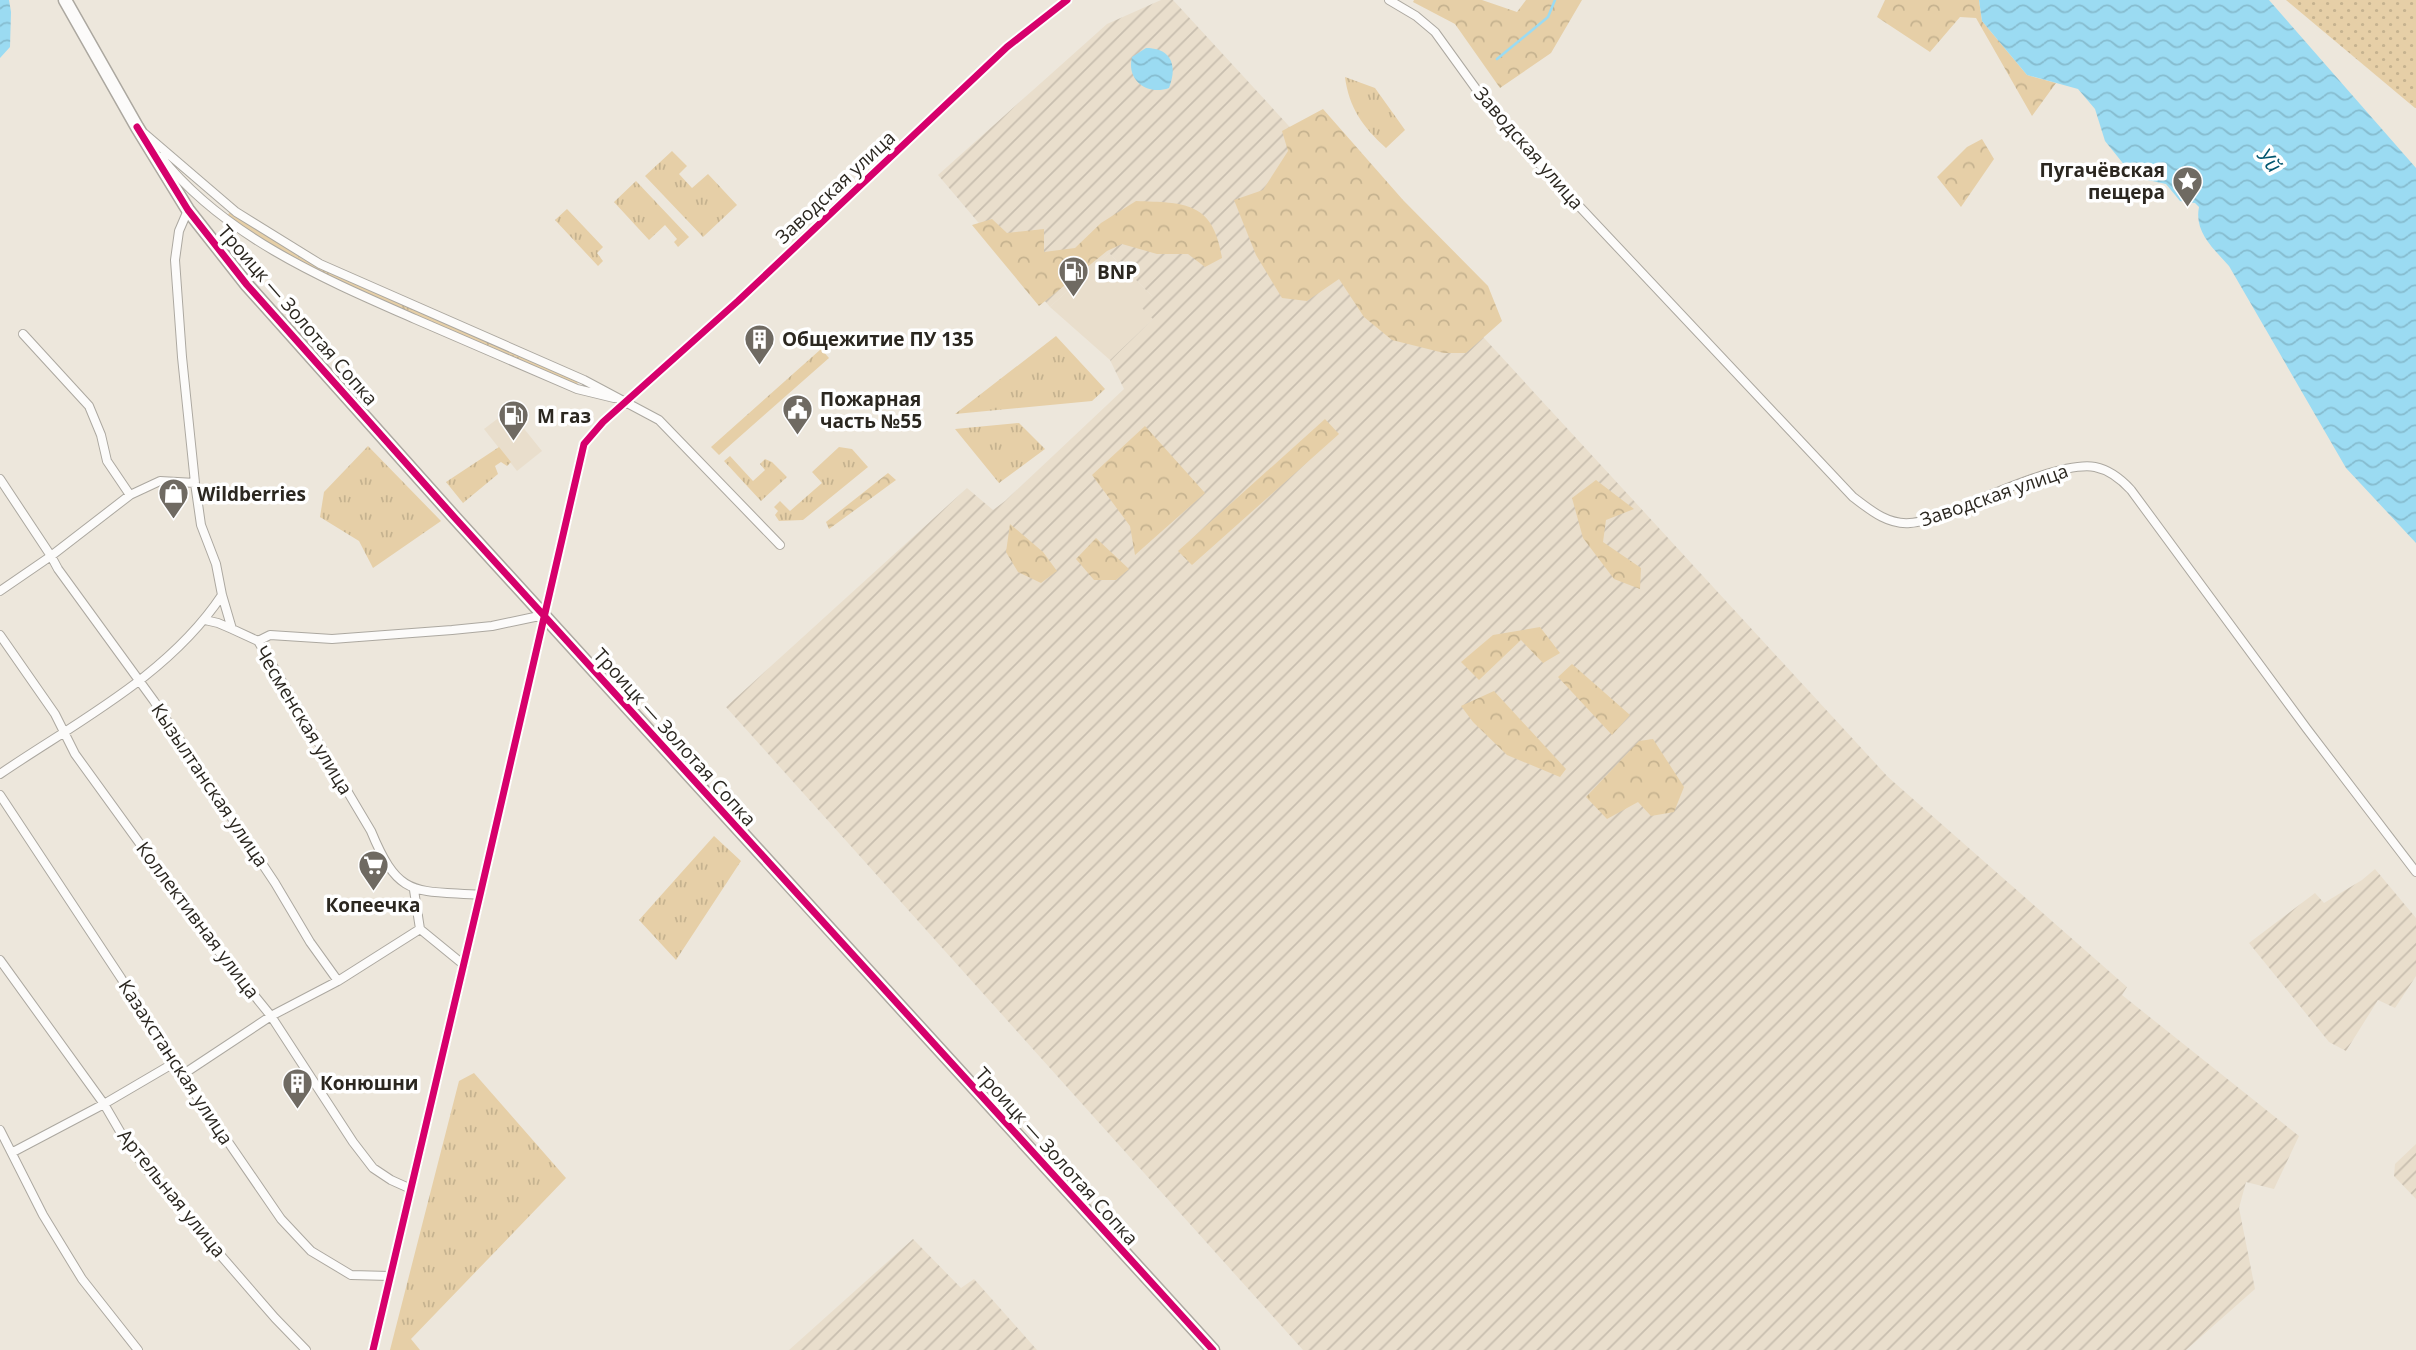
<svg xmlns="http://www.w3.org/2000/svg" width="2416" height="1350" font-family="'Open Sans',sans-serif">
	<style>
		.built { fill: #e9decc }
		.industrial { fill: url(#industrial-furrows) }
		.grass { fill: url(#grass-tufts) }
		.forest { fill: url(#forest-crowns) }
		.garden { fill: url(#garden-dots) }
		.water { fill: url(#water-waves) }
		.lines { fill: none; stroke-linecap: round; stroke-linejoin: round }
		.stream { stroke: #9bdbf2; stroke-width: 2.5 }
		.street-casing { stroke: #aca8a0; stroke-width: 10 }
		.secondary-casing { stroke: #aca8a0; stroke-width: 15 }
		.street { stroke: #fcfbfa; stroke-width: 8 }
		.secondary { stroke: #fcfbfa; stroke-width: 12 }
		.cycleway-casing { stroke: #fff; stroke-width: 11 }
		.cycleway { stroke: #d6006c; stroke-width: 7 }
		.labels { text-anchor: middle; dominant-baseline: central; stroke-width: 7; stroke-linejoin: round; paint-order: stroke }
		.street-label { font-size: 19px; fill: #2b2720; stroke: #fff }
		.poi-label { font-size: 19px; font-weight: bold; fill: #2b2720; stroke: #fff; text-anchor: start }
		.water-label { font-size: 21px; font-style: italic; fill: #01566f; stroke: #fff }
	</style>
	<defs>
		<pattern id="industrial-furrows" width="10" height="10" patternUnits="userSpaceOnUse" patternTransform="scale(1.75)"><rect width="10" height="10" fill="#e9decc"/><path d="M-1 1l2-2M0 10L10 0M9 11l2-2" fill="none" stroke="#c8beaf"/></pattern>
		<pattern id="grass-tufts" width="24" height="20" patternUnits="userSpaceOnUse" patternTransform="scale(1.75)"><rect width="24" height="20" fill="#e6cfa7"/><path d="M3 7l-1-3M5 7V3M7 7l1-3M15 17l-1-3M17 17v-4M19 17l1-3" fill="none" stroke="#c5b28f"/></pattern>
		<pattern id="forest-crowns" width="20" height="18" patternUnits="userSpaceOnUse" patternTransform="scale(1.75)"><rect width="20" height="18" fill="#e6cfa7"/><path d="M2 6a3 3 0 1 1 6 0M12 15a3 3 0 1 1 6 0" fill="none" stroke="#c5b28f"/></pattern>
		<pattern id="garden-dots" width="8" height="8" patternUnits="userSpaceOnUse" patternTransform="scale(1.75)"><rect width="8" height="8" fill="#e6cfa7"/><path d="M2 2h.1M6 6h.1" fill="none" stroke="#c5b28f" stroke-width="1.8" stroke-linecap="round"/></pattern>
		<pattern id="water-waves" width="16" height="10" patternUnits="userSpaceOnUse" patternTransform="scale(1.75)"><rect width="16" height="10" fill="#9bdbf2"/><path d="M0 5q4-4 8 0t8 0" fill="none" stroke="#86bccf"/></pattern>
	</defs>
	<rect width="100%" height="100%" fill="#ede7dc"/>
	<path class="built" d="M1109 253 1153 297 1154 318 1110 360 1050 307Z
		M509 410 542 451 517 471 484 429Z"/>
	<path class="industrial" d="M1161 0H1173L1888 777 2127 987 2122 995 2299 1136 2274 1189 2246 1182 2239 1208 2255 1289 2186 1350H1303L726 707 967 488 993 510 1005 501 1124 389 1110 360 1153 319 1142 308 1152 296 1109 253 1050 307 938 175 1107 24Z
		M2375 869 2416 918V976L2395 1008 2378 1000 2346 1051 2329 1042 2249 943 2315 893 2324 903 2362 880Z
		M2416 1144V1199L2394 1176 2395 1164Z
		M913 1239 961 1288 974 1279 1037 1350H789Z"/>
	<path class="grass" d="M1345 77 1375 88 1405 130 1386 148C1363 127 1349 108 1345 77Z
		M672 151 687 166 679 174 692 188 708 174 737 205 703 237 645 176Z
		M636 181 689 237 678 247 674 242 677 239 665 225 649 240 614 202Z
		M567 209 603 247 597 253 603 261 598 266 555 220Z
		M230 212 303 259 334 274 578 380 577 386 333 280 268 244 227 216Z
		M1056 336 1105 389 1092 401 955 414Z
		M821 349 829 358 719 455 711 447Z
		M1019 423 1045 449 999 483 955 429Z
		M368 446 441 521 373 568 359 541 320 517 324 492Z
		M499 447 511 462 507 466 501 462 495 466 498 474 463 503 446 482Z
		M839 447 852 449 868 467 803 520 779 521 775 515 778 511 774 507 780 501 790 511 822 483 812 472Z
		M730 456 753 481 765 470 760 464 765 459 772 462 787 477 761 501 724 461Z
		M714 836 741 861 676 960 639 920Z
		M474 1073 566 1178 411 1339 420 1350H390L459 1081Z"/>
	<path class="forest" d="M1414 0H1482L1517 12 1526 0H1582L1551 53 1500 88 1455 24 1413 2Z
		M1885 0H1979L1982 21 2027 75 2056 83 2032 116 1976 18 1960 17 1930 52 1877 17Z
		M1323 109 1403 200 1488 286 1502 321 1466 353H1444L1392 340 1364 317 1339 279 1307 301 1282 298 1256 255 1234 200 1263 190 1288 151 1282 131Z
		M1982 139 1994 159 1961 207 1937 177 1967 147Z
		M1136 201C1185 203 1213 201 1222 258L1205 267 1188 254H1157L1122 244 1107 251 1039 306 972 225 992 219 1007 233 1044 229V252L1075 248 1101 223Z
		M1325 419 1339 434 1192 565 1178 551Z
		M1145 426 1205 493 1135 555 1130 526 1092 475Z
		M888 473 896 480 829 529 826 522Z
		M1596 480 1634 509 1606 520 1603 542 1641 568 1640 589 1614 579 1583 538 1572 498Z
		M1010 524 1043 552 1057 571 1041 583 1018 572 1006 552Z
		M1096 538 1129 569 1116 580H1094L1076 559Z
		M1540 627 1560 653 1543 663 1521 640 1479 680 1461 662 1493 635Z
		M1572 664 1630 715 1612 735 1558 677Z
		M1494 691 1566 769 1560 777 1507 755 1473 722 1461 706Z
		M1653 739 1684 787 1674 812 1651 816 1638 802 1607 819 1586 797 1639 741Z"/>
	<path class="garden" d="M2286 0H2416V108H2415Z"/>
	<path class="water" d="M0 0H9L11 12 10 47 0 58Z
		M1979 0H2269L2416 168V543L2346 468 2229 266C2213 248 2194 232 2199 207L2195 203 2180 201 2166 184 2134 177 2105 141 2095 109 2078 89 2027 75 1982 21Z
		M1146 48C1171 48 1178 65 1169 88 1147 96 1126 80 1132 57Z"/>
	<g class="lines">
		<path class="stream" d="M1497 59 1548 17 1555 0"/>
		<defs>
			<path id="street" d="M1389 0 1416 16 1435 32 1492 111 1530 154 1853 497C1869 509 1887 525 1910 523 1924 522 1938 516 1951 511 1985 498 2062 461 2095 467 2110 470 2121 479 2131 490L2307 729 2416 872
				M145 134 236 212 320 264 584 380 659 420 780 545
				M161 157C225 237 324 279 415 319 469 342 523 366 577 389L614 398
				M188 210 179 231 175 260 182 357 195 483 201 525 216 564 222 595 232 629 258 641 371 831C399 899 414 890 480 895
				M23 334 89 406 101 435 107 461 130 495
				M0 479 51 556 58 569 154 701 275 883 310 942 338 981 420 929 414 890
				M0 591 51 556 130 495 160 481 195 483
				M205 620 218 623 232 629
				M0 635 55 714 75 754 211 942 271 1016 353 1142 373 1168 391 1180 411 1189
				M258 641 270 635 332 639 452 630 492 626 544 615
				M0 774C78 721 169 675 222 595
				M0 795 121 978 174 1063 281 1219 311 1251 351 1275 390 1276
				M420 929 464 965
				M0 960 104 1104 125 1140 151 1175 275 1318 306 1350
				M182 1075 271 1016 338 981
				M0 1130 43 1215 82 1279 138 1350
				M13 1152 104 1104 174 1063
				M373 1350 480 895 584 444 603 422 738 301 1007 47 1067 0"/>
			<path id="secondary" d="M65 0 137 127 188 210 247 285 455 518 1213 1350"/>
		</defs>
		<use href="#street" class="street-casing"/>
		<use href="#secondary" class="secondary-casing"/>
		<use href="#street" class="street"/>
		<use href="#secondary" class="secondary"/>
		<defs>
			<path id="cycleway" d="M137 127 188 210 247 285 455 518 1213 1350
				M373 1350 480 895 584 444 603 422 738 301 1007 47 1067 0"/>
		</defs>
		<use href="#cycleway" class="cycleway-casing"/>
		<use href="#cycleway" class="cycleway"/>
	</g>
	<defs>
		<symbol id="sight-pin" viewBox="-11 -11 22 30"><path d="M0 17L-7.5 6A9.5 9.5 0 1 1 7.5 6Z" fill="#6f6a62" stroke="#fff"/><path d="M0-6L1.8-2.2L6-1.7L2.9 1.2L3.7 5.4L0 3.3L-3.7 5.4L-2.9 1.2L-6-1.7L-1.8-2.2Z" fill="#fff"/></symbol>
		<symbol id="fuel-pin" viewBox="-11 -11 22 30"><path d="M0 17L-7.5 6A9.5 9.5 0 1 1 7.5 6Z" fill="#6f6a62" stroke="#fff"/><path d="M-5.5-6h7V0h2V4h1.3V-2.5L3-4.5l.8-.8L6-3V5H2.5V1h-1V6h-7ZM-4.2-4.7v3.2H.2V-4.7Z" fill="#fff"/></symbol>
		<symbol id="building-pin" viewBox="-11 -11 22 30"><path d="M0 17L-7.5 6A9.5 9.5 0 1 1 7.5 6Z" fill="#6f6a62" stroke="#fff"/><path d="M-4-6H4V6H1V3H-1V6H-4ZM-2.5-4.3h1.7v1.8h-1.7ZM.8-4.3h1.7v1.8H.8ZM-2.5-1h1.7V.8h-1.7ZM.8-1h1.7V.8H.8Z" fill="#fff"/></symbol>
		<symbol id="civic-pin" viewBox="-11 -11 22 30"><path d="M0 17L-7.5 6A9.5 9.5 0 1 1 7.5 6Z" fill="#6f6a62" stroke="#fff"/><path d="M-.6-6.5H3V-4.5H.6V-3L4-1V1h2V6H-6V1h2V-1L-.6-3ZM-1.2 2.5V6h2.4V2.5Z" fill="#fff"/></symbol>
		<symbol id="shop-pin" viewBox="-11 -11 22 30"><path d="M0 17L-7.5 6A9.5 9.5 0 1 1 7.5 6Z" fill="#6f6a62" stroke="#fff"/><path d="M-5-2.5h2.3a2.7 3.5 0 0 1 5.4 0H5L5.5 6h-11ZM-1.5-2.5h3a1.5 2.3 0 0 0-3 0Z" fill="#fff"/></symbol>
		<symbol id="supermarket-pin" viewBox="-11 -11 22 30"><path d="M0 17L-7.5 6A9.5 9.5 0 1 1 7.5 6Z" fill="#6f6a62" stroke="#fff"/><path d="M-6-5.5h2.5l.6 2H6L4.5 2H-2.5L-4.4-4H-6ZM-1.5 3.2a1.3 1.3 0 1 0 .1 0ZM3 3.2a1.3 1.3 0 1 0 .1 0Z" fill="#fff"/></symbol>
	</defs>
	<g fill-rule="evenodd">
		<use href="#sight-pin" x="2170" y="164" width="35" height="47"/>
		<use href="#fuel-pin" x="1056" y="254" width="35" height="47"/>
		<use href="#building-pin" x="742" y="322" width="35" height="47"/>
		<use href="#civic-pin" x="780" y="392" width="35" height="47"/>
		<use href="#fuel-pin" x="496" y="398" width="35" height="47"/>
		<use href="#shop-pin" x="156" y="476" width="35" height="47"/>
		<use href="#supermarket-pin" x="356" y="848" width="35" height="47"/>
		<use href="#building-pin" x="280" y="1066" width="35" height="47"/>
	</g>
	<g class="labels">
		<g class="street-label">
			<text transform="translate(1529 148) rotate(49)">Заводская улица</text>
			<text transform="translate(835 187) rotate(-43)">Заводская улица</text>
			<text transform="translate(298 315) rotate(49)">Троицк — Золотая Сопка</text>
			<text transform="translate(1994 495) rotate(-19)">Заводская улица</text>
			<text transform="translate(304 720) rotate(59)">Чесменская улица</text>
			<text transform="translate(675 737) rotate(48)">Троицк — Золотая Сопка</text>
			<text transform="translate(210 785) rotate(56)">Кызылтанская улица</text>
			<text transform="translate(198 920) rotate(53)">Коллективная улица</text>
			<text transform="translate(176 1062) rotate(57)">Казахстанская улица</text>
			<text transform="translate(1057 1156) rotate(48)">Троицк — Золотая Сопка</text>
			<text transform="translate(172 1193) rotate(51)">Артельная улица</text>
		</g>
		<g class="poi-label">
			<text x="2165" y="170" text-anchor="end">Пугачёвская<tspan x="2165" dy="22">пещера</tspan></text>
			<text x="1097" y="272">BNP</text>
			<text x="782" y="339">Общежитие ПУ 135</text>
			<text x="820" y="399">Пожарная<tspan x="820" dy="22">часть №55</tspan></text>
			<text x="537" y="416">М газ</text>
			<text x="197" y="494">Wildberries</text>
			<text x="373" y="905" text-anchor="middle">Копеечка</text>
			<text x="320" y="1083">Конюшни</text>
		</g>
		<g class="water-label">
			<text transform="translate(2270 160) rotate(51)">Уй</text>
		</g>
	</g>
</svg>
